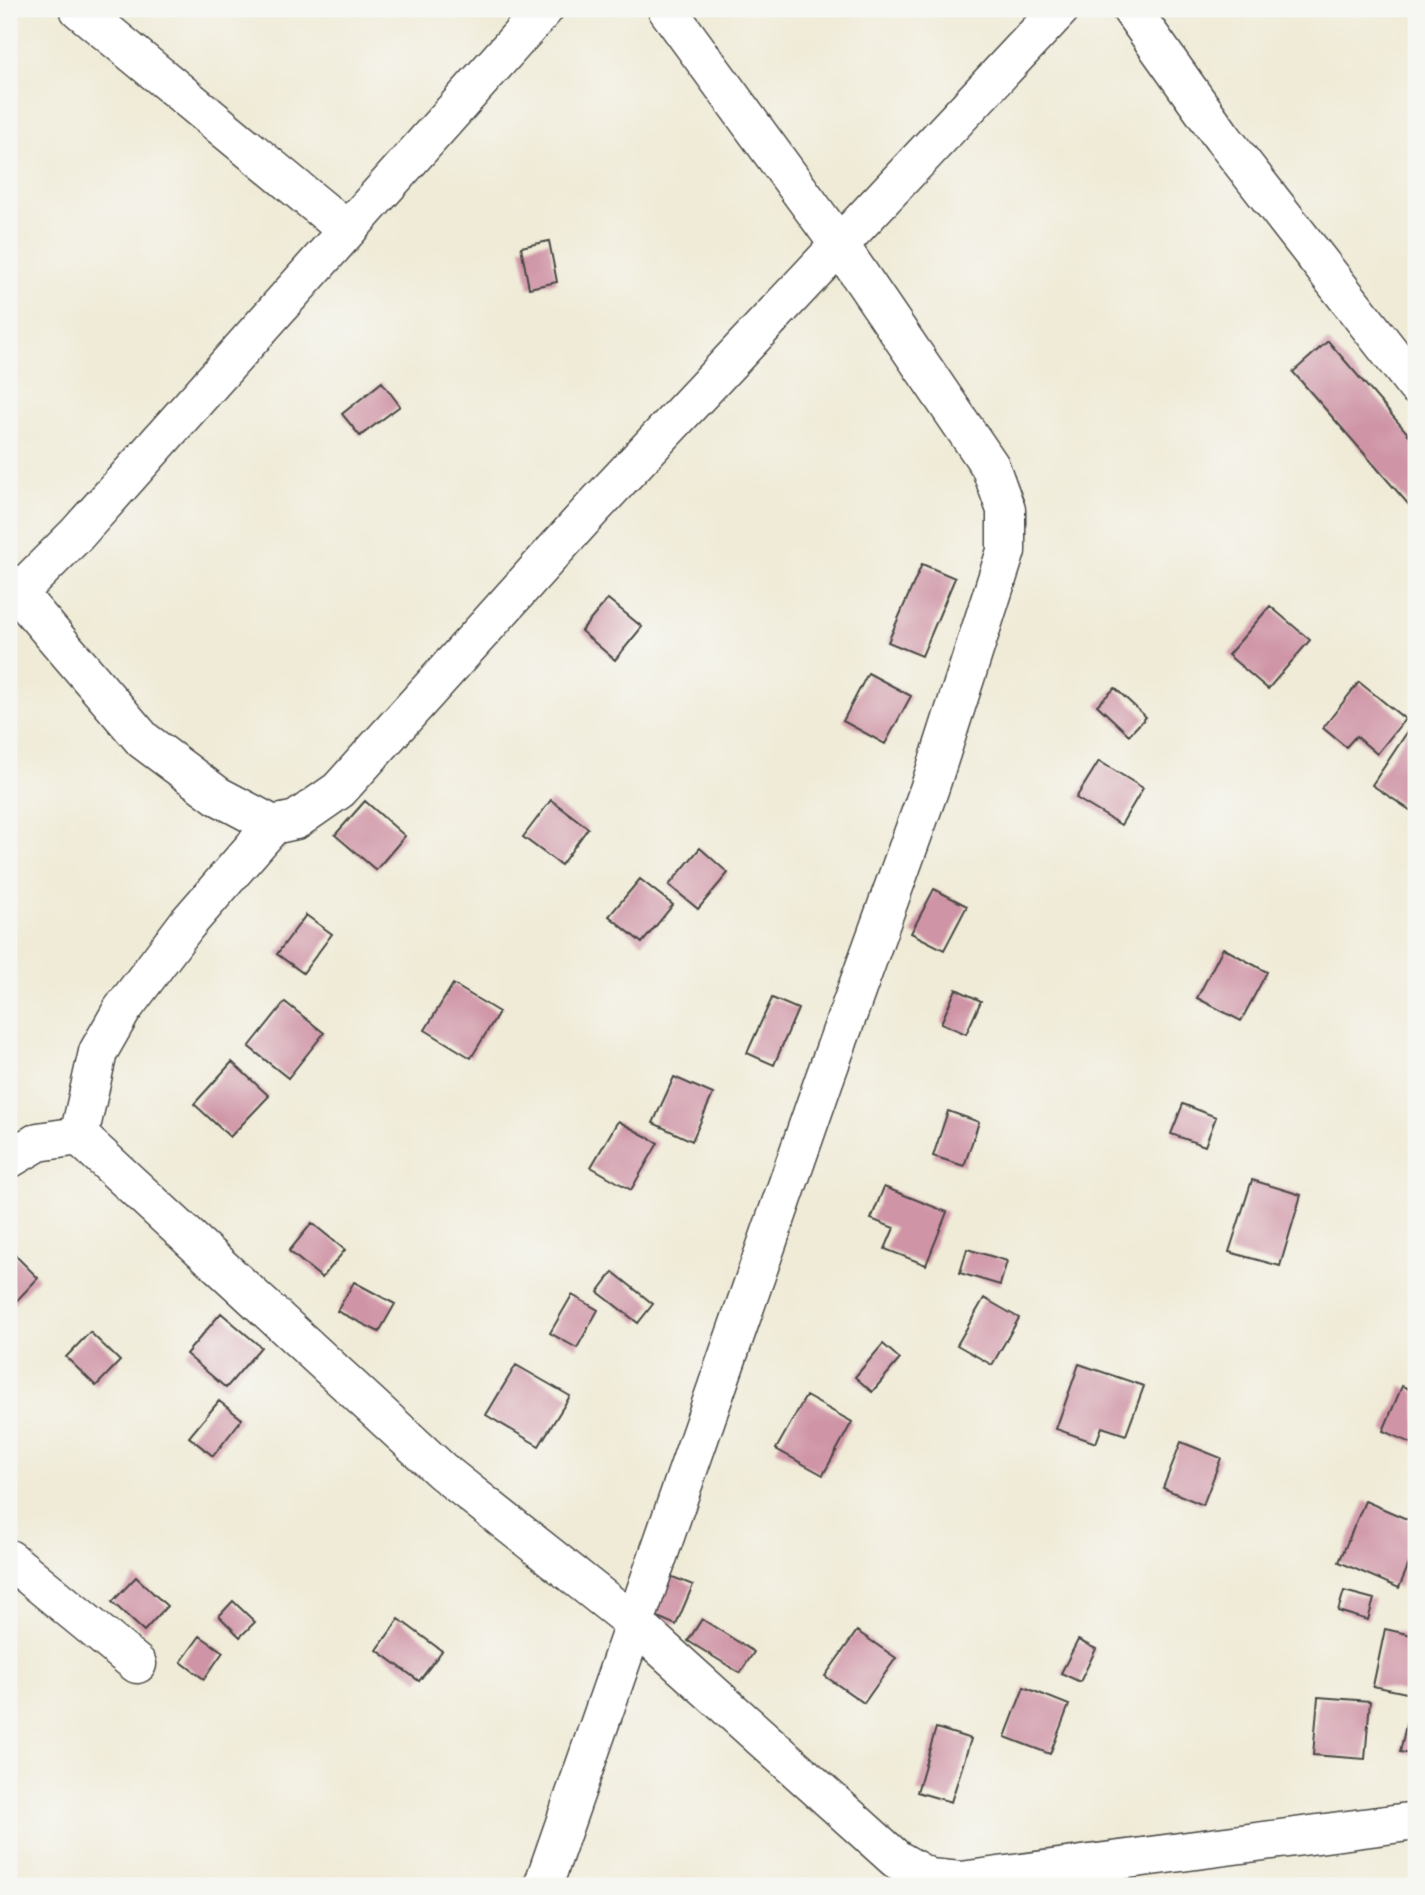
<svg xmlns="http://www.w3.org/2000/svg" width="1425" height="1895" font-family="'Playpen Sans',sans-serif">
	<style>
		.building { fill: #cf94a6 }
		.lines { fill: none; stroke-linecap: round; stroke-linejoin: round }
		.minor-casing { stroke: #494845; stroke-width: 41 }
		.minor { stroke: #fff; stroke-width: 38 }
	</style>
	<rect width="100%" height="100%" fill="#f6f6f2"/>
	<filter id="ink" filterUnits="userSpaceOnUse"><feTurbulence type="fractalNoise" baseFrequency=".0143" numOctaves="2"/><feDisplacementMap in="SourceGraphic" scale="14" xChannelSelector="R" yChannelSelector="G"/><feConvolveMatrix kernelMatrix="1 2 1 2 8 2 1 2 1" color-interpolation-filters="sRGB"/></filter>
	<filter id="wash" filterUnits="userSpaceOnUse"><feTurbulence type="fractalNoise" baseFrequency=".00686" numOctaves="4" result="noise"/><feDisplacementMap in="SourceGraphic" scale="28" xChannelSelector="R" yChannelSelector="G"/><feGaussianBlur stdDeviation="1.57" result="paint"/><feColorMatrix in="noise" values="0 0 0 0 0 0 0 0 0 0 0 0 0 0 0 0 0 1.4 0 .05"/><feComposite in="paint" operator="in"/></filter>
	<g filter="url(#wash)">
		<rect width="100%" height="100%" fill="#f0ebd7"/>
		<g id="blocks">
			<path class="building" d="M549 241 557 282 529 288 521 247Z
				M1328 341 1416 443V513L1293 372Z
				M382 382 400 406 360 436 342 414Z
				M922 564 955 578 922 656 888 642Z
				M608 599 642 627 615 660 581 631Z
				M1270 606 1310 640 1268 689 1228 655Z
				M868 673 911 696 885 744 843 721Z
				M1359 682 1405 719 1377 754 1356 736 1346 747 1323 728Z
				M1115 688 1146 717 1129 735 1097 705Z
				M1408 731 1416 737V807L1413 812 1372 785Z
				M1099 761 1143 788 1121 825 1076 798Z
				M551 800 588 828 561 865 523 837Z
				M365 801 405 836 376 870 335 835Z
				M700 848 728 873 698 909 669 885Z
				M640 879 673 905 642 943 609 916Z
				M934 889 967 906 944 950 911 933Z
				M306 915 332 934 303 973 277 954Z
				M1223 948 1267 972 1241 1021 1197 998Z
				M453 984 499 1012 471 1058 425 1030Z
				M956 989 981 1001 966 1034 941 1023Z
				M772 998 798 1009 774 1065 747 1053Z
				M285 1002 324 1033 288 1078 249 1047Z
				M232 1062 269 1096 230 1137 194 1104Z
				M674 1077 713 1094 692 1141 653 1123Z
				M1183 1104 1216 1117 1205 1146 1171 1134Z
				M948 1111 979 1122 964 1166 933 1156Z
				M618 1121 658 1143 631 1190 591 1167Z
				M1252 1180 1301 1195 1280 1266 1229 1252Z
				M884 1187 947 1212 926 1265 885 1249 894 1228 871 1219Z
				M312 1223 345 1250 322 1278 289 1251Z
				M9 1249 38 1278 9 1309Z
				M967 1249 1007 1261 1000 1285 960 1273Z
				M613 1272 653 1304 638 1323 598 1292Z
				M354 1282 395 1304 379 1332 337 1311Z
				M572 1295 598 1310 577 1348 550 1333Z
				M984 1298 1019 1318 992 1365 957 1345Z
				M221 1313 261 1347 226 1388 186 1354Z
				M90 1332 120 1361 96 1386 66 1357Z
				M883 1344 900 1359 872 1392 855 1377Z
				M1079 1364 1144 1386 1126 1435 1102 1427 1096 1443 1056 1429Z
				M516 1365 570 1396 539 1446 486 1415Z
				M1402 1386 1416 1392V1445L1383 1431Z
				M806 1396 852 1422 823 1475 776 1449Z
				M219 1401 242 1419 213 1456 189 1437Z
				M1181 1442 1221 1458 1203 1505 1163 1488Z
				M1365 1501 1416 1523V1547L1399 1588 1339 1562Z
				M670 1576 693 1585 676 1625 653 1615Z
				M136 1577 167 1606 144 1631 112 1602Z
				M1344 1591 1374 1599 1368 1620 1338 1611Z
				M233 1601 255 1622 240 1637 219 1616Z
				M399 1619 442 1651 419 1681 377 1650Z
				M702 1619 754 1652 740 1673 688 1641Z
				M1385 1629 1416 1636V1695L1373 1686Z
				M857 1631 896 1658 864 1703 825 1676Z
				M200 1636 223 1652 204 1679 181 1662Z
				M1078 1640 1096 1649 1080 1682 1061 1673Z
				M1024 1687 1069 1705 1050 1754 1005 1737Z
				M1318 1697 1370 1701 1365 1759 1313 1755Z
				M1410 1707 1416 1708V1755L1400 1752Z
				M936 1728 971 1739 951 1802 917 1792Z"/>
		</g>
	</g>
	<g filter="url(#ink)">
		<use href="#blocks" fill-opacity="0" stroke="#494845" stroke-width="2"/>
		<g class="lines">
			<defs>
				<path id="minor" d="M79 9 347 230
					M1060 9 592 509 339 790 296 820 273 825 187 924 122 1010 98 1052 79 1136 442 1471 634 1623 896 1859 929 1878 961 1881 1416 1821
					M1131 9 1222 137 1416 386
					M9 583 143 740 218 796 273 825
					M18 593 77 534 544 9
					M9 1159 38 1142 79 1136
					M9 1559 137 1664
					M543 1886 824 1080 930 787 1006 551V510L990 466 840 246 667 9"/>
			</defs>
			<use href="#minor" class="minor-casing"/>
			<use href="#minor" class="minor"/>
		</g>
	</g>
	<rect width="1425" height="1895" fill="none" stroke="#f6f6f2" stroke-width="35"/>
</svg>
